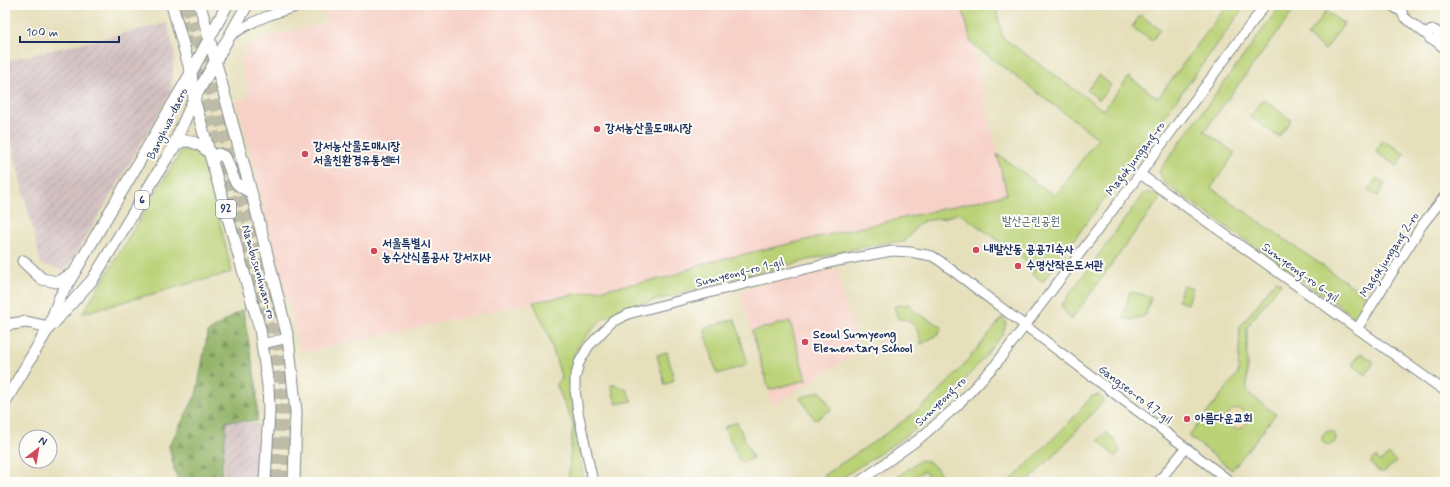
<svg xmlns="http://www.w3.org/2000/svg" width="1450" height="487" font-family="Mynerve,'Poor Story',sans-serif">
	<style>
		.built { fill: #f7d1c8 }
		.industrial { fill: url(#industrial-furrows) }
		.green { fill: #bad176; stroke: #6a806a }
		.forest { fill: url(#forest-firs); stroke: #577162 }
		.sand { fill: url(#sand-dots); stroke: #84847e }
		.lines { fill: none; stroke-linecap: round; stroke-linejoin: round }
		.primary-tunnel { stroke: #bdbca8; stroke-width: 11; stroke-dasharray: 11 5.5; stroke-linecap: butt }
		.secondary-casing { stroke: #80878c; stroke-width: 11 }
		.primary-casing { stroke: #80878c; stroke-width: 13 }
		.secondary { stroke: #fff; stroke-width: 9 }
		.primary { stroke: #fff; stroke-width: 11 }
		.poi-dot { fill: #d1495b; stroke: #fdfcf7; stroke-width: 1.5 }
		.labels { text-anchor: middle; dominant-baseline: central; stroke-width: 4; stroke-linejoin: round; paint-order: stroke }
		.shield { fill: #fdfcf7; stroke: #5f6c8c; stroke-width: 1 }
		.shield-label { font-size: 11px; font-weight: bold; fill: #1b2f5e }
		.street-label { font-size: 12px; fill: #1b2f5e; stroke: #fdfcf7 }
		.poi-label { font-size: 12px; font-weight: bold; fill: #1b2f5e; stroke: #fdfcf7; text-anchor: start }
		.park-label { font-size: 12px; fill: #435864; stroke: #fdfcf7 }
	</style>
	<defs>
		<pattern id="industrial-furrows" width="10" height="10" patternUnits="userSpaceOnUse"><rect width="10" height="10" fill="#d2bfc0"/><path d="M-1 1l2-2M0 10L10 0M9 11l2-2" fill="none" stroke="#b4a4a7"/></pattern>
		<pattern id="forest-firs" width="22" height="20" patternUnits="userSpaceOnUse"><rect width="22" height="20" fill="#93b367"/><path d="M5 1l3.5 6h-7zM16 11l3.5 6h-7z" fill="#779258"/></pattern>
		<pattern id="sand-dots" width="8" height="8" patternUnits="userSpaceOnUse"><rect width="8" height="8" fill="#eeda9e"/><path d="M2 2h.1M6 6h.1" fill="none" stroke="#ccbb8a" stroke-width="1.8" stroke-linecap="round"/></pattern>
	</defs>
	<rect width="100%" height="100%" fill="#fdfcf7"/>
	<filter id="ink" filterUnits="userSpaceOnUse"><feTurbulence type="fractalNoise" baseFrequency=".025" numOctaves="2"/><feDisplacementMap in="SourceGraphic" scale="8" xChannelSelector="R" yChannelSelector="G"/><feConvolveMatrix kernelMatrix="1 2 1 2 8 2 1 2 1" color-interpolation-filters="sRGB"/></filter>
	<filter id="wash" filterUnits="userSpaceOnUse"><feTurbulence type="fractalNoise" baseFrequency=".012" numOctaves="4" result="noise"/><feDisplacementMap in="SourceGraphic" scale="16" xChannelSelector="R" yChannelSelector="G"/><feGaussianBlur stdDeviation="0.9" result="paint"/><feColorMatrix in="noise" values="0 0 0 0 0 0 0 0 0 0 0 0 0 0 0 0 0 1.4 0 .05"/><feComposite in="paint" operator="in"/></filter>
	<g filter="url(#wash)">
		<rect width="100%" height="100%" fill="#e5dfba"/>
		<path class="built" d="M332 5H962L1007 194 701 264 670 277 525 304 301 353 237 100 249 96 240 61 248 47 261 45 266 38 326 22V14Z
			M837 269 858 352 772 406 740 291 783 280Z"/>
		<path class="industrial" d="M167 23 175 53 170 94 66 271 41 264 5 116V61Z
			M227 420 258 424 257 482H225L223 480Z"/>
		<path class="green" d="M962 5H995L1003 38 1103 110 1129 77 1158 98 1227 5H1246L1043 282 1032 274 1036 267 959 213 945 218 924 221 918 225 905 242 884 243 844 251 746 276 631 307 602 319 580 343 574 355 570 369 569 384 571 398 584 482H568L573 424 556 384 562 379 548 334 533 302 670 277 701 264 1007 194 997 154 1055 196 1098 138 971 43Z
			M1281 5H1298L1204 131 1235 153 1211 188 1369 298 1355 317 1164 183 1159 171Z
			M1326 11 1344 24 1325 50 1307 36Z
			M1140 15 1160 29 1152 41 1132 27Z
			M1099 75 1111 85 1099 100 1087 90Z
			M1263 99 1291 120 1279 137 1250 117Z
			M1383 140 1405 154 1397 166 1376 152Z
			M182 150 202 151 232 272 83 313Z
			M1376 178 1385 184 1378 196 1368 191Z
			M1149 192 1161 197 1071 320 1061 306 1143 194Z
			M1276 280 1281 283 1247 327V392L1276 414 1232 470 1189 436 1238 373 1240 327Z
			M1183 285 1193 288 1188 304 1178 301Z
			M1130 291 1151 297 1146 315 1134 320 1123 318Z
			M910 304 913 311 942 327 937 335 921 344C919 331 913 318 898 319L894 306Z
			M1003 317 1006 324 1003 334C980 362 958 390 932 415 903 441 868 460 836 482H829L824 475C858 452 894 430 926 403 955 379 978 346 1003 317Z
			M735 319 748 365 717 374 704 328Z
			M790 321 806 380 769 390 752 331Z
			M667 352 674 380 665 385 657 355Z
			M1361 353 1374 362 1366 375 1352 365Z
			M611 385H617L627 390 632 401 616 404Z
			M820 391 832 409 815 420 800 398Z
			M1099 395 1104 400 1063 446 1027 482H1009L1068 424 1092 396Z
			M737 422 753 458 741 463 724 427Z
			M1322 438a7 7 0 1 1 14 0a7 7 0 1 1-14 0Z
			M1106 432 1115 440 1120 451 1115 457 1098 440Z
			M1389 454 1396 462 1384 472H1379L1370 462 1376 457 1380 462Z
			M921 460 930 462 949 482H934L924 471 907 482H890Z"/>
		<path class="forest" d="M243 309 257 390V421H227L221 476H212L201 482H179L175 472 169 446 196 395 208 332Z"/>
		<path class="sand" d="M1227 419a10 10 0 1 1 20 0a10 10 0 1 1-20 0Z"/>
	</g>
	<g filter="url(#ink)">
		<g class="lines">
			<path class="primary-tunnel" d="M178 5 268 326 277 389 279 411 273 482
				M187 5 276 323 287 411 282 482"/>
			<defs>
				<path id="secondary" d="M1391 5 1402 12 1404 17 1428 36
					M1428 35a5 5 0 1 1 10 0a5 5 0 1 1-10 0Z
					M230 36C257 18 273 13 304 5
					M1434 40 1445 49
					M1140 174 1445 391
					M1357 329 1422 225 1445 196
					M262 344 288 338
					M593 482 578 412 575 390V379L579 363 588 347 612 322 628 314 728 288 838 261 892 251 910 252 932 256 940 261 1231 482
					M859 482 919 439 957 406 996 364 1140 174 1265 5
					M1158 482 1186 448"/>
				<path id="primary" d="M172 5 191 73 194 99 260 329 268 386 269 411 265 482
					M200 5 255 206 288 338 296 412 294 482
					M173 149C183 133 200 144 210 153
					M212 161 218 154 225 157C234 175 230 184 251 192
					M23 261 42 279 57 282 74 273
					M5 325 26 322 49 327
					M51 326 93 279 171 151 194 99 247 5
					M5 402 49 327 60 297 191 73 227 5"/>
			</defs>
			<use href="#secondary" class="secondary-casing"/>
			<use href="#primary" class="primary-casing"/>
			<use href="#secondary" class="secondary"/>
			<use href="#primary" class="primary"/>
		</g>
	</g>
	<g class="poi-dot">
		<circle cx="597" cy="129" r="4"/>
		<circle cx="305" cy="154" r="4"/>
		<circle cx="976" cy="250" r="4"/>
		<circle cx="374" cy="251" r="4"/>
		<circle cx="1018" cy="266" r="4"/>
		<circle cx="805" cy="342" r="4"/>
		<circle cx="1187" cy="419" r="4"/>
	</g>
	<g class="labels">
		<g class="shield">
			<rect x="135" y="191" width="14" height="18" rx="3"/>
			<rect x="216" y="200" width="20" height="18" rx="3"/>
		</g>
		<g class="shield-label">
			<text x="142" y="200">6</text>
			<text x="226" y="209">92</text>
		</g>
		<g class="street-label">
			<text transform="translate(168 124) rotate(-64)">Banghwa-daero</text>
			<text transform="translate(1136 159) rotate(-53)">Magokjungang-ro</text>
			<text transform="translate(1390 255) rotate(-57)">Magokjungang 2-ro</text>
			<text transform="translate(258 272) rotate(74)">Nambusunhwan-ro</text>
			<text transform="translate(740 273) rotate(-14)">Sumyeong-ro 1-gil</text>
			<text transform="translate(1300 273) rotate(36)">Sumyeong-ro 6-gil</text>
			<text transform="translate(1135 395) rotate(37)">Gangseo-ro 47-gil</text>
			<text transform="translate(941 402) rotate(-44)">Sumyeong-ro</text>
		</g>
		<g class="poi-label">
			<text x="605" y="129">강서농산물도매시장</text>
			<text x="313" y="147">강서농산물도매시장<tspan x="313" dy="14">서울친환경유통센터</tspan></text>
			<text x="382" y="244">서울특별시<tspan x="382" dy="14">농수산식품공사 강서지사</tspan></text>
			<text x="984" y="250">내발산동 공공기숙사</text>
			<text x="1026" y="266">수명산작은도서관</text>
			<text x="813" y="335">Seoul Sumyeong<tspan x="813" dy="14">Elementary School</tspan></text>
			<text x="1195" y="419">아름다운교회</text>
		</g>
		<g class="park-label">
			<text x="1031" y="222">발산근린공원</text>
		</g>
	</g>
	<rect width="1450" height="487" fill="none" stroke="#fdfcf7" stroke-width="20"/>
	<g transform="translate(38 449) rotate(31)"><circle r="19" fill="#fdfcf7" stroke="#a3aaba"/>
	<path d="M0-3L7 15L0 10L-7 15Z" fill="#d1495b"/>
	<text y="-6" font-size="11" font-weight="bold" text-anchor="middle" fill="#1b2f5e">N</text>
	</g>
	<path d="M20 36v6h99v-6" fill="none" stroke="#1b2f5e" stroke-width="2"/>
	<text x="26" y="36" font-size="12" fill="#1b2f5e" stroke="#fdfcf7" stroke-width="3" paint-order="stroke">100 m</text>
</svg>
